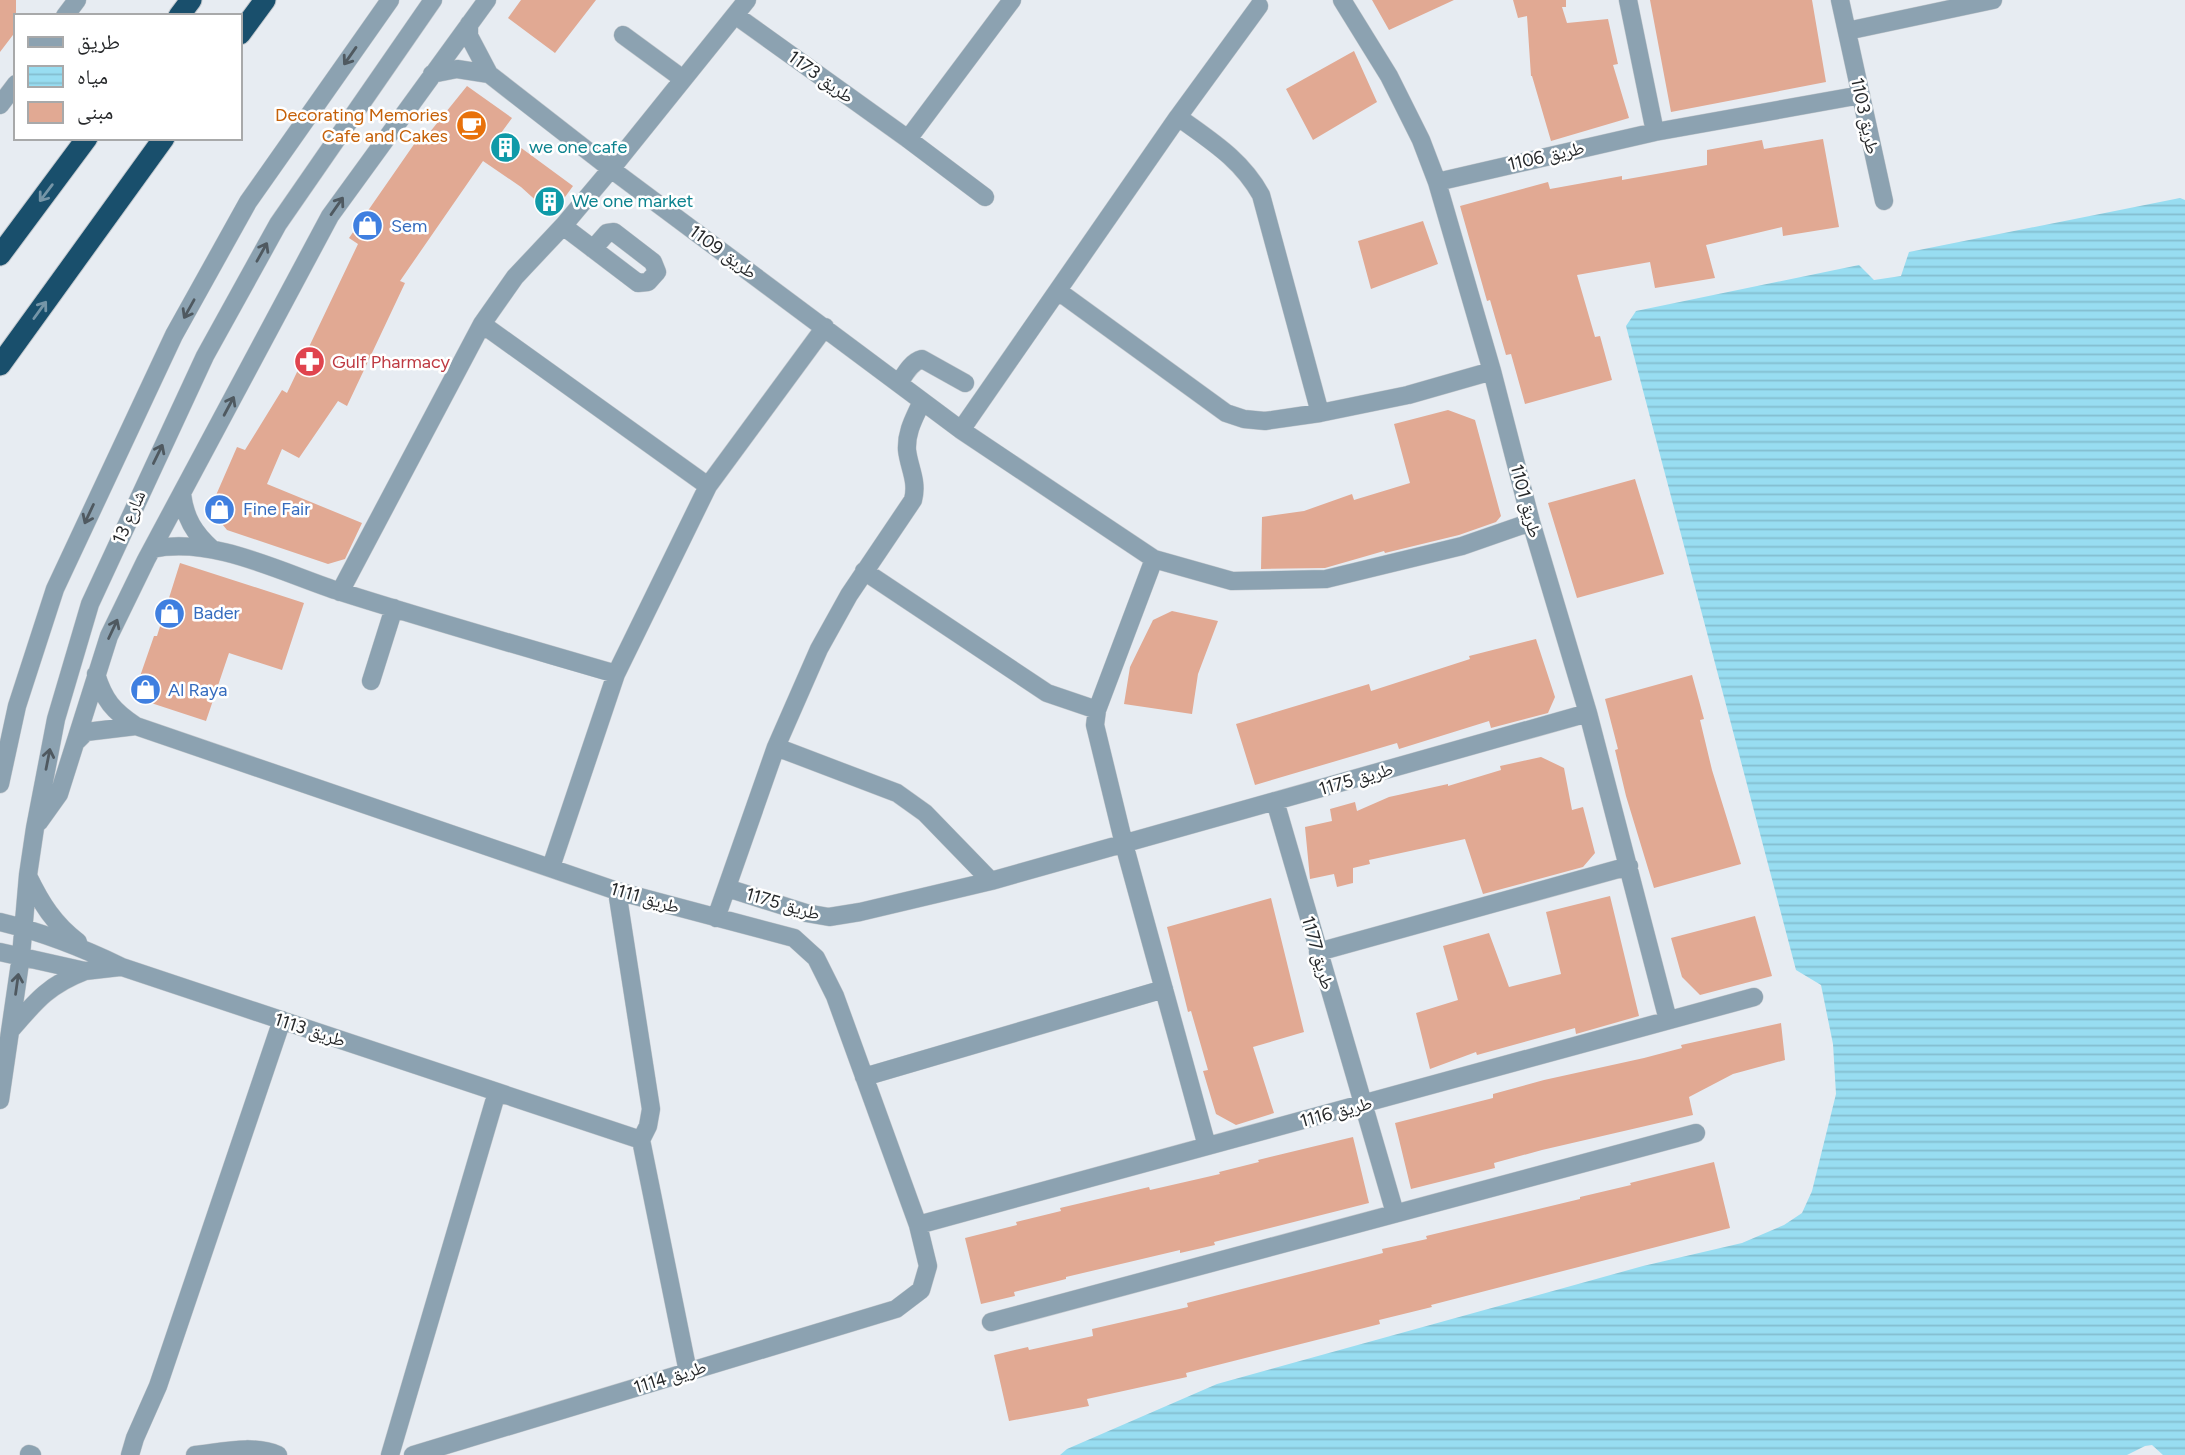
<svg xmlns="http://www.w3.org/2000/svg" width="2185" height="1455" font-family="Figtree,'Noto Naskh Arabic',sans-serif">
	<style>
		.water { fill: url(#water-rules) }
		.building { fill: #e1a993 }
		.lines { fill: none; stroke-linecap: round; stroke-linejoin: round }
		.minor-casing { stroke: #c4c9ce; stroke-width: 19 }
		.highway-casing { stroke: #c4c9ce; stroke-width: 23 }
		.minor { stroke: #8ca2b1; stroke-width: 18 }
		.highway { stroke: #194f6c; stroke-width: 21 }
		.oneway { stroke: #4f5960 }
		.oneway2 { stroke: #7595a7 }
		.labels { text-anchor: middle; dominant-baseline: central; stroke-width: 5; stroke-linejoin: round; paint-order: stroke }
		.street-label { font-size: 18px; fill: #26282a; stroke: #fff }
		.food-label { font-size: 18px; fill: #c56008; stroke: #fff; text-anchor: end }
		.culture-label { font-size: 18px; fill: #0d838f; stroke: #fff; text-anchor: start }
		.shop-label { font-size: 18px; fill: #366cbe; stroke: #fff; text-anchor: start }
		.health-label { font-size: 18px; fill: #be3a42; stroke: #fff; text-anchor: start }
	</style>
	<defs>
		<pattern id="water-rules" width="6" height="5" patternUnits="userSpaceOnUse" patternTransform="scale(1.75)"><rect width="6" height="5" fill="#98ddf1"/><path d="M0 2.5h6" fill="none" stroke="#83becf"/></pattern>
	</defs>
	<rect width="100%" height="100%" fill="#e7ecf2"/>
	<path class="water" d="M2180 198 2185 200V1455H2163L2152 1445 2145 1446 2127 1455H1060L1067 1449 1217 1384 1643 1266 1742 1243 1784 1225 1802 1213 1812 1191 1836 1094 1833 1044 1821 985 1796 970 1626 326 1636 311 1859 265 1874 280 1901 276 1909 252Z"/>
	<path class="building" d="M0 0H16V31L0 52Z
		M521 0H596L555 53 508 18Z
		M1372 0H1454L1389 30Z
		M1513 0H1566V7H1562L1567 23 1608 19 1618 64 1613 65 1629 118 1551 141 1532 76H1531L1527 16 1518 18Z
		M1650 0H1812L1826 82 1671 112Z
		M1354 51 1377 102 1313 140 1286 89Z
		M467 86 512 118 501 133 573 186 552 215 521 187 483 161 400 281 405 283 347 406 338 401 299 458 282 449 267 484 362 523 345 559 328 564 227 530 210 509 237 447 245 450 282 390 287 393 358 244 349 238 417 140 421 143Z
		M1823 139 1839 227 1783 236 1782 227 1706 245 1715 278 1655 288 1650 262 1577 275 1595 337 1600 336 1612 380 1525 404 1511 354 1506 355 1490 300 1487 301 1460 206 1548 182 1550 189 1622 176V180L1707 165V150L1762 140 1764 149Z
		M1423 221 1438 264 1371 289 1358 241Z
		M1448 410 1475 420 1501 516 1496 522 1459 535 1385 553 1384 551 1325 568 1261 569 1262 517 1304 511 1352 494 1354 500 1410 483 1394 424Z
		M1635 479 1664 574 1577 598 1548 503Z
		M180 563 304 603 282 670 229 653 206 721 145 701 137 685 154 636H157Z
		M1172 611 1218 621 1198 674 1192 714 1124 704 1130 667 1153 620Z
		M1536 639 1555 697 1548 713 1491 728 1489 721 1399 749 1397 743 1255 785 1236 724 1369 684 1371 691 1470 659 1469 656Z
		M1692 675 1704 719 1700 720 1712 770 1741 864 1654 888 1626 796 1615 750 1618 749 1605 699Z
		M1541 757 1564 768 1572 810 1583 807 1595 853 1583 867 1483 894 1465 839 1369 860 1370 864 1353 868V883L1337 887 1334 874 1310 879 1305 827 1332 821 1330 809 1355 802 1357 811 1389 797 1448 784V786L1501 770 1500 766Z
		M1610 896 1639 1016 1576 1034 1575 1028 1477 1055 1476 1052 1430 1069 1416 1013 1458 1000 1443 946 1489 933 1509 987 1561 974 1546 912Z
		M1271 898 1304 1032 1253 1047 1274 1113 1236 1125 1216 1114 1203 1071 1208 1070 1191 1011 1188 1012 1167 927Z
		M1755 916 1772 976 1700 995 1682 977 1671 938Z
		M1781 1023 1785 1060 1733 1074 1689 1097 1693 1115 1542 1150 1494 1163 1495 1168 1411 1189 1395 1123 1493 1098V1094L1544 1080 1644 1058 1682 1048 1681 1045Z
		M1353 1137 1369 1203 1214 1242 1215 1245 1180 1253V1250L1066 1277V1279L1014 1292 1015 1296 981 1304 965 1238 1017 1225 1016 1222 1061 1211 1060 1208 1149 1187 1150 1190 1220 1174 1219 1172 1259 1162 1258 1160Z
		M1714 1162 1730 1228 1431 1305 1432 1307 1379 1320 1380 1324 1186 1373 1187 1377 1087 1399 1089 1406 1009 1421 994 1355 1028 1347 1029 1350 1093 1336 1092 1329 1188 1307 1187 1303 1383 1253 1382 1249 1427 1239 1426 1236 1580 1199V1197L1631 1185 1630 1183Z"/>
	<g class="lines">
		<defs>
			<path id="minor" d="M1342 0 1389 76 1421 140 1437 182 1492 371 1531 522 1588 713 1668 1020
				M1628 0 1655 132
				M1840 0 1884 201
				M735 15 908 139 985 197
				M65 16 77 0
				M469 24V36L489 74 611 169 961 430 1154 559 1232 581 1326 579 1462 546 1531 522
				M1847 31 1993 0
				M623 35 683 79
				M432 74 457 69 489 74
				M0 105 16 84
				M1178 117C1211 141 1241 159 1261 195L1320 413
				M908 139 1012 0
				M1437 182 1655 132 1861 95
				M563 226 638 283 648 282 657 272 653 262 614 232 607 233 593 249
				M1058 291 1226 413 1244 419 1265 421 1320 413 1408 395 1492 371
				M482 324 708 486
				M899 383C905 374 911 362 922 359L965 383
				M961 430 1178 117 1259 6
				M182 494C185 518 194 533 212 549
				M152 549C214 536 282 573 341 592 432 621 524 647 616 674
				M1154 559 1097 710 1095 725 1124 844 1207 1146
				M864 571 1047 693 1097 710
				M340 592 482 324 515 277 563 226 611 169 747 0
				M96 674C104 700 113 711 136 726L617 891 794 938 816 958 835 996 918 1225 928 1266 921 1290 896 1309 413 1455
				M371 681 394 608
				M76 742 86 732 136 726
				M776 747 897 793 925 813 991 881
				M0 784 17 706 55 589 174 335 248 202 390 0
				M1275 801 1395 1213
				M39 822 59 794 109 636 146 560 330 216 487 0
				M551 867 616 674 708 486 825 327
				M28 876C41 903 54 924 78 942
				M727 888 806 913 829 917 860 912 991 881 1588 713
				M617 891 651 1109 648 1126 641 1140 688 1372
				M716 918 776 747 819 649 849 595 913 500C918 481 909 468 907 450 906 431 915 417 922 401
				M0 922C42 932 83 948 122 967L641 1140
				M0 952 85 971 120 967
				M1318 952 1629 866
				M10 1031C35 1002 48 985 85 971
				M864 1077 1164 989
				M0 1100 21 956 28 875 35 828 56 719 90 604 205 356 278 224 433 0
				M918 1225 1754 997
				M991 1322 1696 1133
				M29 1454 32 1455
				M130 1455 135 1438 158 1386 282 1020
				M195 1455C222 1452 253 1444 278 1455
				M390 1455 497 1092"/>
			<path id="highway" d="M179 16 191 0
				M240 34 265 0
				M0 255 87 138
				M0 365 164 138"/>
		</defs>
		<use href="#minor" class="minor-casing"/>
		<use href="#highway" class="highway-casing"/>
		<use href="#minor" class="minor"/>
		<use href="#highway" class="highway"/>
	</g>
	<defs><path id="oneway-shaft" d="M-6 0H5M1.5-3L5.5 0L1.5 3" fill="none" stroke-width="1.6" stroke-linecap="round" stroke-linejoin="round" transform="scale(1.75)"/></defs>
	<g class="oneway">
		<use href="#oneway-shaft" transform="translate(350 56) rotate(125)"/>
		<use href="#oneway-shaft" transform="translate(337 206) rotate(-55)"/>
		<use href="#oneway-shaft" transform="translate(262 252) rotate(-61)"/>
		<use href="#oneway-shaft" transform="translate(189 309) rotate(119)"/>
		<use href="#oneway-shaft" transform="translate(229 406) rotate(-62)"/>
		<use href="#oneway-shaft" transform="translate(158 454) rotate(-64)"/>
		<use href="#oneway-shaft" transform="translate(89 514) rotate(115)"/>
		<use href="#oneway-shaft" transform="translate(113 629) rotate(-65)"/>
		<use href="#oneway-shaft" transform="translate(48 759) rotate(-79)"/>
		<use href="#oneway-shaft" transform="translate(17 984) rotate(-82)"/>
	</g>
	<g class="oneway2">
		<use href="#oneway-shaft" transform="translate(46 193) rotate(127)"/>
		<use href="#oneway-shaft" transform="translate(40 310) rotate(-54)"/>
	</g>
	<defs>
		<symbol id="cafe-disc" viewBox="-11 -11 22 22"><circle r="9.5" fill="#e8710a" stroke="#fff"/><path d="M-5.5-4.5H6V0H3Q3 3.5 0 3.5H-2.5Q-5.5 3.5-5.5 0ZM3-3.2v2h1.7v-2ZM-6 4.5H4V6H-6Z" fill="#fff"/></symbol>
		<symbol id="building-disc" viewBox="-11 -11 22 22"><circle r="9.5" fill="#0f9aa8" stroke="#fff"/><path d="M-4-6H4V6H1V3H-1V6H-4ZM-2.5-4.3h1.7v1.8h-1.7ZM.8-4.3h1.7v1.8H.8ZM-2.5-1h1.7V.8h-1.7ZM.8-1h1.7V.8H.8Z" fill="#fff"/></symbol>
		<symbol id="shop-disc" viewBox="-11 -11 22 22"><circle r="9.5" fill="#3f7fe0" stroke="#fff"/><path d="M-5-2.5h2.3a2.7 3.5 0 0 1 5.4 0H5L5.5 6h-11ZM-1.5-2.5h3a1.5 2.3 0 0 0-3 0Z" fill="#fff"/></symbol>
		<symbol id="pharmacy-disc" viewBox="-11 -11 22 22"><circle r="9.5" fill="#e0444e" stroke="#fff"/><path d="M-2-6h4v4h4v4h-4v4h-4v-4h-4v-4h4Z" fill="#fff"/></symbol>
	</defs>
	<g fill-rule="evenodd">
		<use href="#cafe-disc" x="454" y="108" width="35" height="35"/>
		<use href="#building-disc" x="488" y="130" width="35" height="35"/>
		<use href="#building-disc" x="532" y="184" width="35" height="35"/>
		<use href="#shop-disc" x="350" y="208" width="35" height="35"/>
		<use href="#pharmacy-disc" x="292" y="344" width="35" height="35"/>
		<use href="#shop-disc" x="202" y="492" width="35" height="35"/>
		<use href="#shop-disc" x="152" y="596" width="35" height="35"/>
		<use href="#shop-disc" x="128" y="672" width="35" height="35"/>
	</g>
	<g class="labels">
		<g class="street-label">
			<text transform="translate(821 77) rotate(36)">طريق 1173</text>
			<text transform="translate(1865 116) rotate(78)">طريق 1103</text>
			<text transform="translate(1546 156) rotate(-13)">طريق 1106</text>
			<text transform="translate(723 252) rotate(36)">طريق 1109</text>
			<text transform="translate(1526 501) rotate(75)">طريق 1101</text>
			<text transform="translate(129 517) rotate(-66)">شارع 13</text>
			<text transform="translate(1356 779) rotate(-16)">طريق 1175</text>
			<text transform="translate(645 898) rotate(16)">طريق 1111</text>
			<text transform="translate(783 904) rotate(16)">طريق 1175</text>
			<text transform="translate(1318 953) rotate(74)">طريق 1177</text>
			<text transform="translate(310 1030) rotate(18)">طريق 1113</text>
			<text transform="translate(1336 1112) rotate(-15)">طريق 1116</text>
			<text transform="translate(670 1377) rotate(-17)">طريق 1114</text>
		</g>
		<g class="food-label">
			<text x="448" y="115">Decorating Memories<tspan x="448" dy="21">Cafe and Cakes</tspan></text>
		</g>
		<g class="culture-label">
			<text x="529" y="147">we one cafe</text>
			<text x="572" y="201">We one market</text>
		</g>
		<g class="shop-label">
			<text x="391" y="226">Sem</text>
			<text x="243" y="509">Fine Fair</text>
			<text x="193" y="613">Bader</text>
			<text x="168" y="690">Al Raya</text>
		</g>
		<g class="health-label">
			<text x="332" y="362">Gulf Pharmacy</text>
		</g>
	</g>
	<rect x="14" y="14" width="228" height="126" fill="#ffffff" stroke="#a8a9aa" stroke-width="2"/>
	<rect x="28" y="37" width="35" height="10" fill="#8ca2b1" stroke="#a8a9aa" stroke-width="2"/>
	<text x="77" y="49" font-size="21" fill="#26282a">طريق</text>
	<rect x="28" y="66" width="35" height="21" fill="url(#water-rules)" stroke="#a8a9aa" stroke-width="2"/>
	<text x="77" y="84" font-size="21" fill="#26282a">مياه</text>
	<rect x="28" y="102" width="35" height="21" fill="#e1a993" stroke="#a8a9aa" stroke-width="2"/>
	<text x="77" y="119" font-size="21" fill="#26282a">مبنى</text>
</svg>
